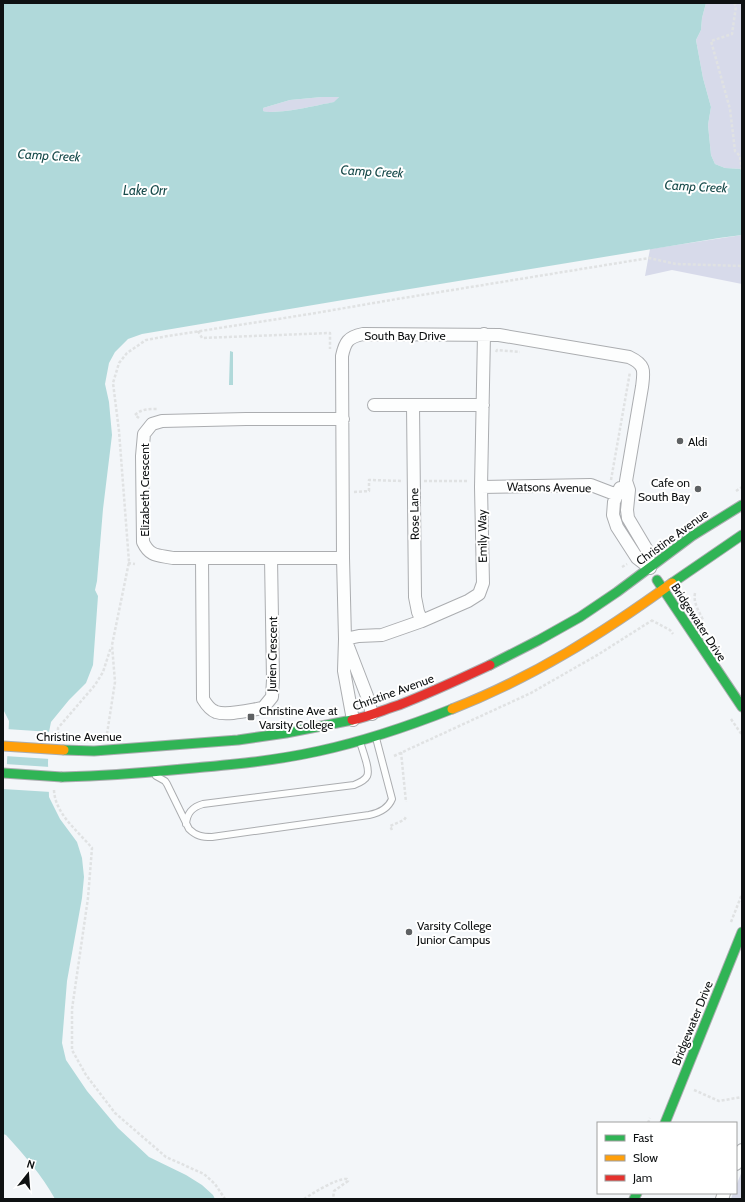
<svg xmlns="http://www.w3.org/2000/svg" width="745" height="1202" font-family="Cabin,sans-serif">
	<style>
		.green { fill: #d7daea }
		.water { fill: #b0d9da; fill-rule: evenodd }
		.pier { fill: #f3f6f9 }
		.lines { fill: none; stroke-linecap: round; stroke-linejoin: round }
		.lane-casing { stroke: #abadb0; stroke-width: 8 }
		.street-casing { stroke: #abadb0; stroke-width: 14 }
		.fast-casing { stroke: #abadb0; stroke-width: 11 }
		.slow-casing { stroke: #abadb0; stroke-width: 11 }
		.jam-casing { stroke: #abadb0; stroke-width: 11 }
		.path { stroke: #e0e2e3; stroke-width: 2.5; stroke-dasharray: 3 2; stroke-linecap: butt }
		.lane { stroke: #fdfefe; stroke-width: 6 }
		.street { stroke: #fdfefe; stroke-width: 12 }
		.fast { stroke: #30b455; stroke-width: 9 }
		.slow { stroke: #ff9f0a; stroke-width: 9 }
		.jam { stroke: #e5322d; stroke-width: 9 }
		.fast-bridge-casing { stroke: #abadb0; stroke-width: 11; stroke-linecap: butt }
		.slow-bridge-casing { stroke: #abadb0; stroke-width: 11; stroke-linecap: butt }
		.fast-bridge { stroke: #30b455; stroke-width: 9 }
		.slow-bridge { stroke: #ff9f0a; stroke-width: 9 }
		.poi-dot { fill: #5e6163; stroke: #fff; stroke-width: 1.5 }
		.labels { text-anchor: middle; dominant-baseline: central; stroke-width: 4; stroke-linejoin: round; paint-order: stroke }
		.street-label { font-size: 12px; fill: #0e1112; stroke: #fff }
		.poi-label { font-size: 12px; fill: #0e1112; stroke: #fff; text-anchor: start }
		.water-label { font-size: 13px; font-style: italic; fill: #184b4b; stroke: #fff }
	</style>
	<rect width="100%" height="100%" fill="#f3f6f9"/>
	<path class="green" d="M706 3H742V169L725 168 715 164 711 155 708 125 711 107 703 78 696 40 701 30 702 18Z
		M322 97H339L335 102C317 105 278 115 262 111L263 108 290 100Z
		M742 235V284L672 270 645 276 650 249Z
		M742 1171V1199H731L733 1193H736V1186Z"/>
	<path class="water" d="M3 3H706L702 18 701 30 696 40 703 78 711 107 708 125 711 155 715 164 725 168 742 169V235L719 238 343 300 142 334 128 339 115 352 109 363 105 384 109 402 112 435 103 509 97 581 95 590 98 596 93 665 86 683 69 700 51 722 49 732 48 763 49 797 60 819 77 842 82 858 84 877 82 898 67 981 62 1043 66 1060 87 1091 118 1128 149 1157 186 1175 202 1185 213 1195 215 1199H55C42 1175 24 1155 6 1135L3 1134V789L6 783 9 721 3 709ZM322 97H339L334 102C318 105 277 115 263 111V108L290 100Z
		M230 351 233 352V385H229Z"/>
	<path class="pier" d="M6 729 51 732 50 759 5 756Z
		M5 764 50 767 51 792 3 789Z"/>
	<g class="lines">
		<defs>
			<path id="lane" d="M156 776 165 781 167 784 189 829C196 836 202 837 212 837L369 815C379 813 388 809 392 799L376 738
				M186 824C187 813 192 807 203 804L354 785C369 779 370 775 366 761 364 754 362 748 360 742"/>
			<path id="street" d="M374 405H483
				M413 405 415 597 418 612 422 621
				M343 419H246L162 421 152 424 144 434 142 456 143 542C150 557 158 555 173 558H343
				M481 487 591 485 617 495
				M620 488 614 502 613 515 617 527 637 558 650 568
				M202 558 203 699C206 704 210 710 216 712 227 716 250 710 263 708L272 697 273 680 271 558
				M345 639 359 636 382 635 422 621 468 601 479 594 483 583 481 487 484 334
				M347 644 367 696 372 714
				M353 720 344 671 345 639 343 558 342 356C345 342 348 337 363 334L499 335 629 357C646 365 644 371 642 387L626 481 629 490 627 510 628 518 647 550 650 568
				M736 1164 742 1150
				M722 1199 724 1193"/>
			<path id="fast" d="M657 580 742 707
				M672 583 742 535
				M490 665 539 640 580 617 617 592 692 536 742 505
				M64 750 94 751 238 740 286 733 352 720
				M62 777C103 776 143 773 183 769 229 765 274 761 319 751 365 741 409 726 452 709
				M665 1123 742 932
				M634 1199 637 1193"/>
			<path id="slow" d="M452 709C532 678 603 633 672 583"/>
			<path id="jam" d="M352 720C368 717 383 710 399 705 430 693 460 679 490 665"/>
		</defs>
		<use href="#lane" class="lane-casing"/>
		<use href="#street" class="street-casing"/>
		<use href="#fast" class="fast-casing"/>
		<use href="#slow" class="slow-casing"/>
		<use href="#jam" class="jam-casing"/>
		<path class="path" d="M734 3 736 6 732 34 711 41 730 109 735 151 740 156 742 172
			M198 331 202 338 330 333V349
			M496 352 497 350 520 352
			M139 418 135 415C141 409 149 409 157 409
			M611 480 630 372
			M424 481H469
			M736 491 742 487
			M354 492 369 491V480L403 481
			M128 563 135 564
			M622 567 627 564
			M695 593C693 603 699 611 703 620
			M651 620 670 630 673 634
			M731 719 742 735
			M107 734 115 682 112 645 129 562 119 431 113 383 119 363 127 353 146 340 168 336 310 314 391 300 649 258 676 264 742 266
			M58 735V728L95 685 103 672 111 647
			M401 752 406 802
			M394 756 531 693 599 654 651 621
			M54 790C55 814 78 831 92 848L88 898 72 1009V1050L86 1075 115 1113 166 1157 204 1174 215 1184 225 1199
			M392 830 390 826 404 820 406 817
			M731 922 742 894
			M694 1090 719 1101 742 1097
			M648 1123 650 1118
			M304 1199C313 1193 337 1178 347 1179L348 1181 334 1191 333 1199"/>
		<use href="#lane" class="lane"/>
		<use href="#street" class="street"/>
		<use href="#fast" class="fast"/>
		<use href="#slow" class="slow"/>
		<use href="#jam" class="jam"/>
		<defs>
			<path id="fast-bridge" d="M3 773 62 777"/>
			<path id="slow-bridge" d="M3 746 64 750"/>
		</defs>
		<use href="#fast-bridge" class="fast-bridge-casing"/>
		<use href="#slow-bridge" class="slow-bridge-casing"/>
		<use href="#fast-bridge" class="fast-bridge"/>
		<use href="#slow-bridge" class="slow-bridge"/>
	</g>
	<g class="poi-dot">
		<circle cx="680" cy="441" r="4"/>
		<circle cx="698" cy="489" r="4"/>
		<rect x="247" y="713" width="8" height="8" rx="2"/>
		<circle cx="409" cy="932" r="4"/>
	</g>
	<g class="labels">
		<g class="street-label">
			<text x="405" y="335">South Bay Drive</text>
			<text transform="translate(549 487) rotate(1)">Watsons Avenue</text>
			<text transform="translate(144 490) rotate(-90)">Elizabeth Crescent</text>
			<text transform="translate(414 514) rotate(-91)">Rose Lane</text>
			<text transform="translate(482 536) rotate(-91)">Emily Way</text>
			<text transform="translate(672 537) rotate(-36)">Christine Avenue</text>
			<text transform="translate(699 622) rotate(57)">Bridgewater Drive</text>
			<text transform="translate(272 654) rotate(-89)">Jurien Crescent</text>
			<text transform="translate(393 692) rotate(-20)">Christine Avenue</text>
			<text x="79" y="736">Christine Avenue</text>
			<text transform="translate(692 1023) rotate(-68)">Bridgewater Drive</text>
		</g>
		<g class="poi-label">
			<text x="688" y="441">Aldi</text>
			<text x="690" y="482" text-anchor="end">Cafe on<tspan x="690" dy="14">South Bay</tspan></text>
			<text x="259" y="710">Christine Ave at<tspan x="259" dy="14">Varsity College</tspan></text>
			<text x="417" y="925">Varsity College<tspan x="417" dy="14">Junior Campus</tspan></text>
		</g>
		<g class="water-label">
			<text transform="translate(49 155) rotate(3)">Camp Creek</text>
			<text transform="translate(372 171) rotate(3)">Camp Creek</text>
			<text transform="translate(696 186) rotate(3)">Camp Creek</text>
			<text x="145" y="190">Lake Orr</text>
		</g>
	</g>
	<rect width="745" height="1202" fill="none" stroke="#0e1112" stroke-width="8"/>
	<rect x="597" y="1122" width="140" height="72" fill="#ffffff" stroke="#9fa0a0"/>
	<rect x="605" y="1135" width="20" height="6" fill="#30b455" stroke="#9fa0a0"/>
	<text x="633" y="1142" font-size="12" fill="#0e1112">Fast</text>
	<rect x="605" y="1155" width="20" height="6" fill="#ff9f0a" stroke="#9fa0a0"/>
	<text x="633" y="1162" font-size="12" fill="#0e1112">Slow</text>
	<rect x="605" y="1175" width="20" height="6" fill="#e5322d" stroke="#9fa0a0"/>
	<text x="633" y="1182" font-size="12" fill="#0e1112">Jam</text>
	<g transform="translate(28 1174) rotate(17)" stroke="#ffffff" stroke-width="3" paint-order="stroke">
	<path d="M0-3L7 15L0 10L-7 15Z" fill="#0e1112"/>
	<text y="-6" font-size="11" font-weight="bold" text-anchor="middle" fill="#0e1112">N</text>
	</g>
</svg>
